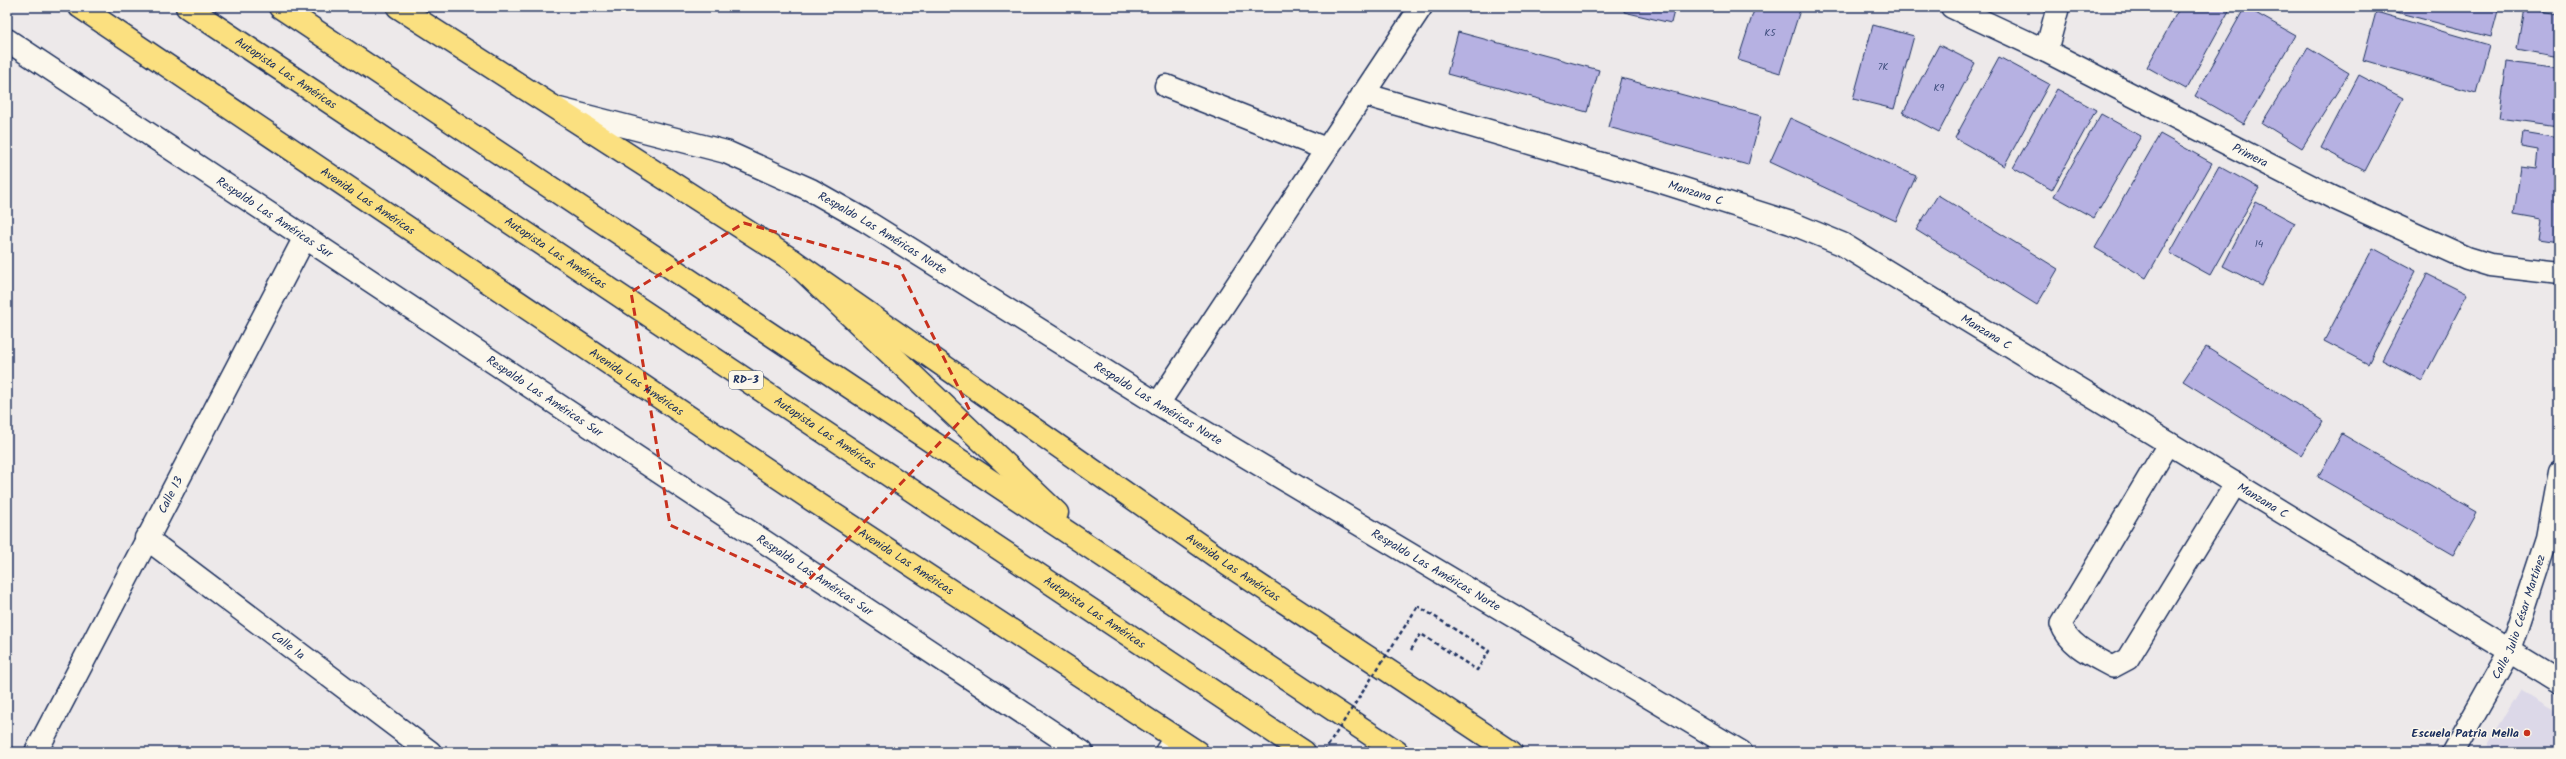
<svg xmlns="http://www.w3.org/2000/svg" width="2566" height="759" font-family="Kalam,sans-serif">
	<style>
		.built { fill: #dcd8e8 }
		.building { fill: #b6b1e2; stroke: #1b2f5e }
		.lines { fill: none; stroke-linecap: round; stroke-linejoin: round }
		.service-casing { stroke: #1b2f5e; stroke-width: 24 }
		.minor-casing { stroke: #1b2f5e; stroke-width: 25 }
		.primary-casing { stroke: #1b2f5e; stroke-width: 25 }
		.motorway-casing { stroke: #1b2f5e; stroke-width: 25 }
		.path { stroke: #1b2f5e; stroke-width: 2.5; stroke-dasharray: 4 3; stroke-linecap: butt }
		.service { stroke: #fbf7ec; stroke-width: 21 }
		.minor { stroke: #fbf7ec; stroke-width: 22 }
		.primary { stroke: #fbe080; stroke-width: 22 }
		.motorway { stroke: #fbe080; stroke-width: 22 }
		.path-bridge { stroke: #1b2f5e; stroke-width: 2.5; stroke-dasharray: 4 3; stroke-linecap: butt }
		.marked { fill: none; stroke: #c8321e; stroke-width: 3; stroke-dasharray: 8 5; stroke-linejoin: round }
		.poi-dot { fill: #c8321e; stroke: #fbf7ec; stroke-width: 1.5 }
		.labels { text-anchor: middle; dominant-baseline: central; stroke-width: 3; stroke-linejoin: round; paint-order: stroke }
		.number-label { font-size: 10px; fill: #42507f }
		.shield { fill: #fbf7ec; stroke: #5e6b89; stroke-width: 1 }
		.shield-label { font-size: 11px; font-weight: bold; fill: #1b2f5e }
		.street-label { font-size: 12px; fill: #1b2f5e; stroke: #fbf7ec }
		.poi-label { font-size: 12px; font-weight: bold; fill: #1b2f5e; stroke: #fbf7ec; text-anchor: end }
	</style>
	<rect width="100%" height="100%" fill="#ede9ea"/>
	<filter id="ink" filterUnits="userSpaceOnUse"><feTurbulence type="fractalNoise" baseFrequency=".025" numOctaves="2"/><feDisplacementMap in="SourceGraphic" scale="8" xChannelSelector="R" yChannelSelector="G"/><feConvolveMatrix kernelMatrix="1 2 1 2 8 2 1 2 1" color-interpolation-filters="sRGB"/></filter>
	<g filter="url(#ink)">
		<path class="built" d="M2521 690 2559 713V752H2483Z"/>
		<path class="building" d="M1625 7H1675L1671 23 1624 12Z
			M1755 7H1801L1780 73 1738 60Z
			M2180 7H2231L2186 89 2147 67Z
			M2245 7 2295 35 2244 124 2195 96Z
			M2377 7H2499L2491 37Z
			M2524 8 2559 14V57L2517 49Z
			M2376 12 2489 45 2476 93 2363 60Z
			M1873 25 1914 36 1894 109 1853 99Z
			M1458 32 1599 70 1587 112 1447 74Z
			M1939 45 1975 63 1939 132 1903 113Z
			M2308 48 2349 73 2302 148 2262 123Z
			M1999 57 2049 84 2004 166 1955 138Z
			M2507 62 2559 69V126L2499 118Z
			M2359 75 2403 98 2365 171 2321 148Z
			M1621 78 1761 116 1748 165 1608 127Z
			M2057 89 2096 110 2052 190 2013 168Z
			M2101 114 2141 136 2094 218 2054 196Z
			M1790 118 1916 176 1896 221 1770 162Z
			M2523 132 2559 138V242L2539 239 2542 219 2514 214 2521 167 2536 169 2538 150 2521 147Z
			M2160 134 2212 163 2146 278 2095 248Z
			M2219 166 2259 188 2210 275 2170 253Z
			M1938 195 2058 269 2037 305 1916 230Z
			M2256 202 2295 223 2262 286 2223 266Z
			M2373 248 2416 271 2368 364 2324 341Z
			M2427 274 2467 294 2422 381 2382 360Z
			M2206 347 2323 421 2301 455 2183 381Z
			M2342 434 2477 512 2453 555 2318 477Z"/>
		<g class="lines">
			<defs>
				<path id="service" d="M2169 443 2061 624C2069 646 2093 656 2113 667L2128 659 2236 483"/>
				<g id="minor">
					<path id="s1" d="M1952 7 2046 51 2332 197 2467 258 2490 265 2559 273"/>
					<path id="s2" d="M7 40 1082 752"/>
					<path d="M2046 51 2058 7"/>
					<path d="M1166 86 1326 149"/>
					<path id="s3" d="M1363 94 1646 177 1791 223 1842 244 2559 681"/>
					<path id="s4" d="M559 109 726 152 811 190 864 220 1158 404 1741 752"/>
					<path d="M1158 404 1421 7"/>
					<path id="s5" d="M146 538 430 752"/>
					<path id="s6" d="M36 752 305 237"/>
					<path d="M1166 752 1175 738"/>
					<path id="s7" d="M2453 752 2510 651 2547 538 2559 472"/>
				</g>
				<g id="primary">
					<path id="s8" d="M80 7 812 500 1197 752"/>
					<path id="s9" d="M398 7 792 260 1227 564 1511 752"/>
				</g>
				<g id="motorway">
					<path id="s10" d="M187 7 1304 752"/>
					<path d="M280 7 1397 752"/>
					<path d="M792 260 1057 513"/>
				</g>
			</defs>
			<use href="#service" class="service-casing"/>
			<use href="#minor" class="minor-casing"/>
			<use href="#primary" class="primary-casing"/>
			<use href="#motorway" class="motorway-casing"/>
			<path class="path" d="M1411 650 1421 634 1477 670 1489 651 1418 606"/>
			<use href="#service" class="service"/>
			<use href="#minor" class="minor"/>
			<use href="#primary" class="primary"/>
			<use href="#motorway" class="motorway"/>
			<path class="path-bridge" d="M1324 752 1418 606"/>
		</g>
	</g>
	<path class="marked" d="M744 223 899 267 970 411 802 587 670 525 631 292Z"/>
	<circle class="poi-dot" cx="2527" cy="733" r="4"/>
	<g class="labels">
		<g class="number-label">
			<text x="1770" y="33">K5</text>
			<text x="1883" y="67">7K</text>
			<text x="1939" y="88">K9</text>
			<text x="2259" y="244">14</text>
		</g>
		<rect class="shield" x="729" y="371" width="34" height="18" rx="3"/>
		<g class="shield-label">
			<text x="746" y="380">RD-3</text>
		</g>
		<g class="street-label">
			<text stroke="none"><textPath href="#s10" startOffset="119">Autopista Las Américas</textPath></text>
			<text stroke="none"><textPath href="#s1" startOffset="333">Primera</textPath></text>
			<text stroke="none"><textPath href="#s3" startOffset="347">Manzana C</textPath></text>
			<text stroke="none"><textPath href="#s8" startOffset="347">Avenida Las Américas</textPath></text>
			<text stroke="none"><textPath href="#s2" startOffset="321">Respaldo Las Américas Sur</textPath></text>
			<text stroke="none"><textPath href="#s4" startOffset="349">Respaldo Las Américas Norte</textPath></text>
			<text stroke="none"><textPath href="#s10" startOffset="443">Autopista Las Américas</textPath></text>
			<text stroke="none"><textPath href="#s3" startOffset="671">Manzana C</textPath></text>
			<text stroke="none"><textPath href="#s8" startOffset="671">Avenida Las Américas</textPath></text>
			<text stroke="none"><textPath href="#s2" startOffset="645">Respaldo Las Américas Sur</textPath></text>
			<text stroke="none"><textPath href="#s4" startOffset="673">Respaldo Las Américas Norte</textPath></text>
			<text stroke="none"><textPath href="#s10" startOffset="767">Autopista Las Américas</textPath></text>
			<text stroke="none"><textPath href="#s6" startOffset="290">Calle 13</textPath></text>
			<text stroke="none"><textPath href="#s3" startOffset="995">Manzana C</textPath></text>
			<text stroke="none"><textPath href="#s8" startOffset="995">Avenida Las Américas</textPath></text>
			<text stroke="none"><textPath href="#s9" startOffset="1006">Avenida Las Américas</textPath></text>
			<text stroke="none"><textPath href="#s4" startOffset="997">Respaldo Las Américas Norte</textPath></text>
			<text stroke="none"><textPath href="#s2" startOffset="969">Respaldo Las Américas Sur</textPath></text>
			<text stroke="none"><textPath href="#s10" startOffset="1091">Autopista Las Américas</textPath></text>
			<text stroke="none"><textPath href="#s7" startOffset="151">Calle Julio César Martínez</textPath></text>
			<text stroke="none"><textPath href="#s5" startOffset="178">Calle 1a</textPath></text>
		</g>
		<g class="poi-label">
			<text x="2519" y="733">Escuela Patria Mella</text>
		</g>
	</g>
	<rect width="2566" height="759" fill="none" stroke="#fbf7ec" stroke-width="24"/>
	<rect x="12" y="12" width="2542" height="735" fill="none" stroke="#1b2f5e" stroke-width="1.5" filter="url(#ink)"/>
</svg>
